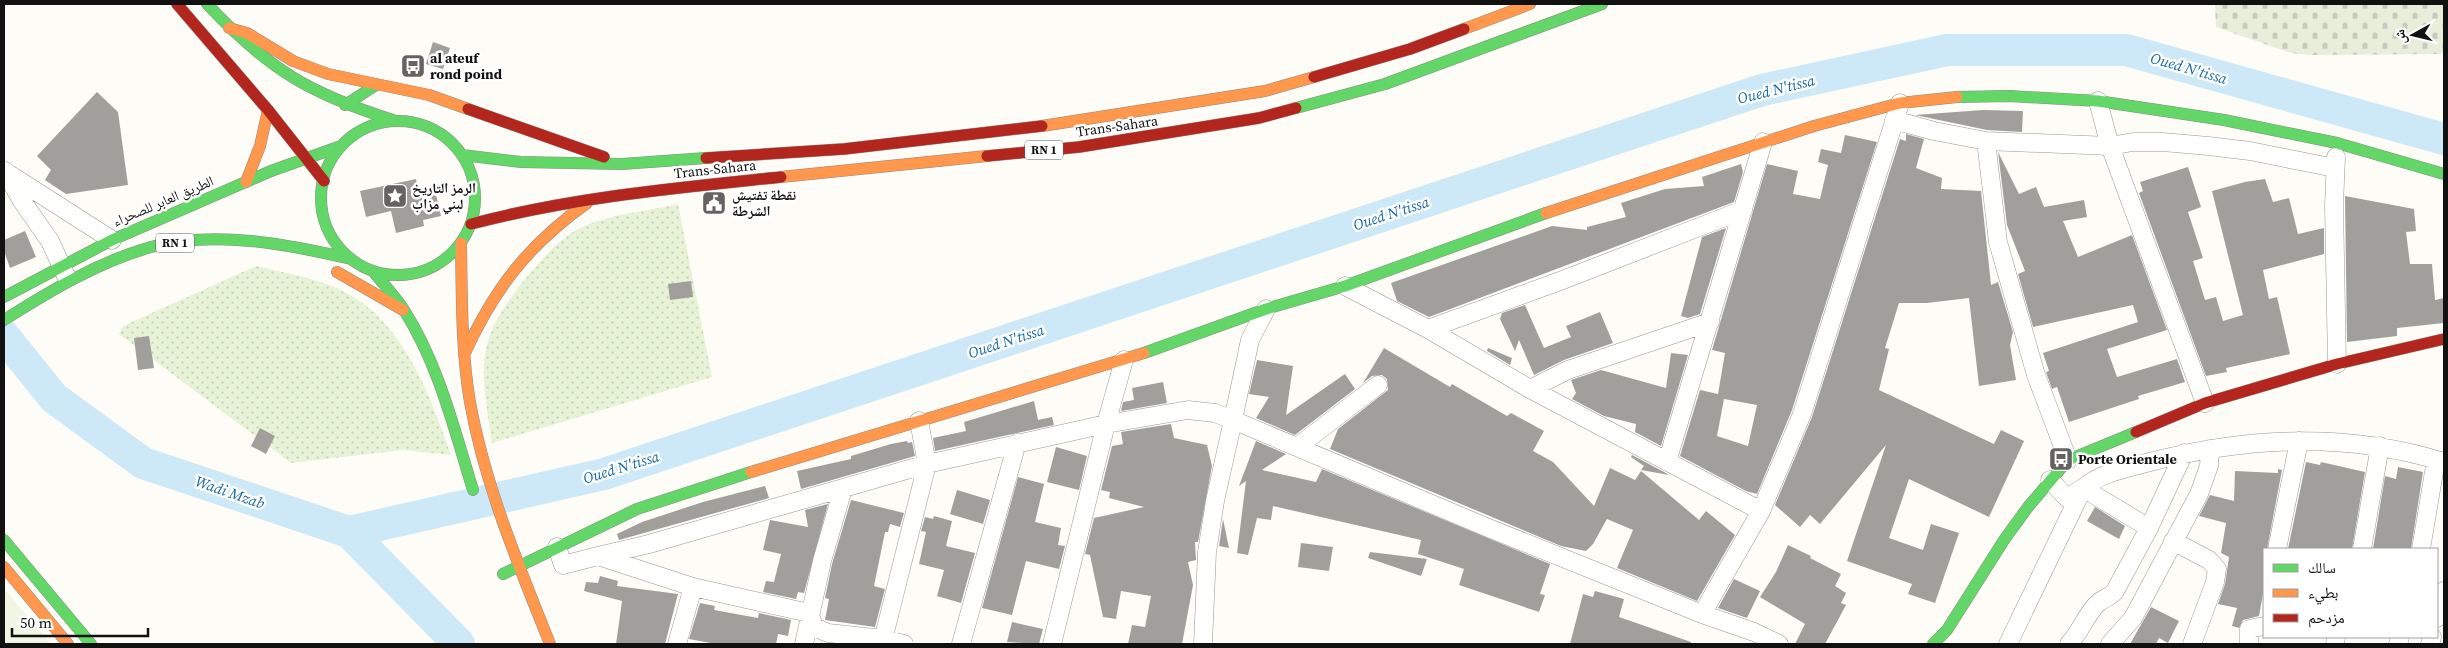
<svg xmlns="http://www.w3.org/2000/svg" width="2448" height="648" font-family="'Source Serif 4','Noto Naskh Arabic',serif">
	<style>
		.cemetery { fill: url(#cemetery-stones) }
		.garden { fill: url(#garden-dots) }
		.pitch { fill: #f0f6e1 }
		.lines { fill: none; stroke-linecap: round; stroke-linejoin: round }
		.river { stroke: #cde8f7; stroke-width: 32 }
		.building { fill: #a19f9c; fill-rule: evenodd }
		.street-casing { stroke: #979795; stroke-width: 19 }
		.fast-casing { stroke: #8e8d8b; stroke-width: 12 }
		.slow-casing { stroke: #8e8d8b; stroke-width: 12 }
		.jam-casing { stroke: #8e8d8b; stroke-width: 12 }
		.street { stroke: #fffffe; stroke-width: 18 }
		.fast { stroke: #63d668; stroke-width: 11 }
		.slow { stroke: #ff974d; stroke-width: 11 }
		.jam { stroke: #b3261e; stroke-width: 11 }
		.labels { text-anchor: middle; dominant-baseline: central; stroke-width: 5; stroke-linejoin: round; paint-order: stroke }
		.shield { fill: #fff; stroke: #585858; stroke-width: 1 }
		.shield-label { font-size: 12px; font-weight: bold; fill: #111 }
		.poi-label { font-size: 14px; font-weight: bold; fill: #111; stroke: #fff; text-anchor: start }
		.street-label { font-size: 14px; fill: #111; stroke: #fff }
		.water-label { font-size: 15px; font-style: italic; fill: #1768a6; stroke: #fff }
	</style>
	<defs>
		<pattern id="cemetery-stones" width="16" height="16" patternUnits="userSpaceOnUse" patternTransform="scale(1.25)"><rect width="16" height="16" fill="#e9eedb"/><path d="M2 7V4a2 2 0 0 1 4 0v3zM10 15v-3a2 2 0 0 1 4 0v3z" fill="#c7cbbb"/></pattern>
		<pattern id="garden-dots" width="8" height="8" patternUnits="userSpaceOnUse" patternTransform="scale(1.25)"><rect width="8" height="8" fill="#e7f3d7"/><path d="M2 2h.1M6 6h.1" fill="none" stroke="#c5cfb8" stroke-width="1.8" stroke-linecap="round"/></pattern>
	</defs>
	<rect width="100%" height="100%" fill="#fdfcf7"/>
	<path class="cemetery" d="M2215 4H2444V54L2310 55 2291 53 2216 27Z"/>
	<path class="garden" d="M678 204 712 377 492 443C479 360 475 339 531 272 546 255 561 237 582 227 611 214 647 211 678 204Z
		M256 266C282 272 309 277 334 287 401 314 429 392 451 455L403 450 291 463 119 334 123 326Z"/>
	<path class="pitch" d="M4 589 51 644H4Z"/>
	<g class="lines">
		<path class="river" d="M4 336 54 398 143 463 349 532 459 644
			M349 532 604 474 1762 90 1947 50H2126L2444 139"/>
	</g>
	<path class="building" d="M433 42 450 48 443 69 426 64Z
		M97 92 118 112 128 185 66 194 45 180 51 170 37 156Z
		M1983 110 2023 111 2022 132 1987 130 1915 115Z
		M1906 134 1924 139 1916 168 1942 178 1941 189 1981 191 1991 285 1998 282 2013 332 2010 345 2016 380 1979 386 1969 298 1927 303H1899L1885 348 1889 349 1879 390 1994 444 2001 430 2024 441 1989 517 1909 479 1889 538 1923 550 1931 524 1959 533 1935 603 1908 594 1912 584 1847 561 1886 445 1820 524 1810 515 1800 527 1775 505 1812 417 1900 139 1906 141Z
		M1845 135 1877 142 1792 410 1757 494 1746 491 1680 456 1700 390 1718 394 1725 353 1712 350 1767 164 1798 171 1793 194 1820 199 1828 165 1818 162 1821 149 1841 153ZM1724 399 1757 405 1748 446 1717 436Z
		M1998 152 2019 194 2036 187 2044 207 2084 200 2087 217 2063 221 2078 257 2132 235 2167 330 2107 349 2117 377 2177 359 2185 382 2138 396 2139 399 2069 422 2057 387 2052 389 2046 372 2049 371 2043 353 2138 322 2133 305 2033 327 2018 274 2025 271 2007 225Z
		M1741 164 1743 172 1734 202 1429 317 1397 301 1391 283 1552 226 1587 230V227L1626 217 1621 203 1665 189 1704 186 1702 177Z
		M2188 167 2201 207 2188 212 2203 258 2193 261 2205 300 2216 297 2223 321 2243 315 2212 191 2245 182 2265 179 2273 202 2289 198 2298 234 2324 228V254L2263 270 2269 299 2277 297 2290 354 2226 368 2227 372 2206 376 2139 193 2143 191 2140 182Z
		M416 179 418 189 434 186 441 216 423 220 424 226 396 233 391 211 366 217 360 191Z
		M2345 196 2414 209 2416 231 2406 232 2410 264H2432L2435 300 2444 298V323L2397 328V336L2347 342Z
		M1726 228 1700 314 1688 318 1681 316 1702 237Z
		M25 231 36 257 10 268 4 251V240Z
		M691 281 693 297 670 300 668 284Z
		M1525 305 1544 348 1571 337 1566 326 1600 312 1613 343 1564 360 1534 375 1519 340 1515 351 1500 319 1502 313Z
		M149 336 154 368 138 370 134 338Z
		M1384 348 1450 387 1452 384 1507 416 1511 413 1544 431 1533 451 1553 462 1594 506 1610 468 1635 480 1641 471 1699 520 1706 511 1735 535 1697 601 1617 568 1633 530 1607 519 1593 544 1586 551 1561 546 1330 449 1338 429 1388 390 1387 379 1382 375 1372 376 1363 383Z
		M1488 348 1512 358 1510 365 1487 351Z
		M1671 353 1688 355 1661 446 1635 432 1636 424 1604 416 1572 399 1576 393 1571 380 1601 370 1666 388Z
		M1257 360 1293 366 1286 415 1345 374 1355 389 1295 435 1256 418 1269 397 1249 394Z
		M1163 382 1167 403 1121 411 1123 402 1134 400 1132 388Z
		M1034 401 1038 420 1052 417 1054 425 935 451 933 438 966 431 964 422Z
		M1171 424 1174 438 1207 445 1212 466 1198 542H1195L1196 560 1188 562 1193 585 1182 644H1128L1132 625 1145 627 1151 596 1121 591 1116 619 1103 617 1090 555 1085 554 1094 518 1144 507 1109 498 1110 492 1101 490 1112 446 1123 444 1121 432Z
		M260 428 275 436 266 454 251 446Z
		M907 441 908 443 912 442 915 456 801 489 797 471 851 459V456L891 444Z
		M1256 441 1286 454 1262 470 1316 482 1322 469 1550 564 1540 594 1545 595 1539 612 1459 585 1464 569 1418 554 1421 540 1273 506 1271 520 1257 518 1248 555 1237 553 1246 481 1239 486Z
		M1056 447 1087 456 1079 490 1047 482Z
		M1632 455 1664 472 1669 475 1641 470 1644 466 1631 457Z
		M2306 462 2320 465 2321 462 2365 472 2352 549H2288Z
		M2398 467 2423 472 2411 549H2373L2385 476 2396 479Z
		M2278 469 2282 470 2267 549H2264V588L2259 616 2243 620 2239 628 2232 626 2237 608 2218 604 2225 584 2229 557 2221 553 2226 523 2199 516 2210 495 2234 501 2235 471 2278 473Z
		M1018 477 1044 484 1035 522 1061 528 1058 545 1065 546 1059 569 1026 561 1012 615 982 608Z
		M765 486 769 498 619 540 617 534 642 522 703 502Z
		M957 490 990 500 983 524 950 514Z
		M851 500 904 513 900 527 890 524 888 532H885L874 586 885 589 875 627 825 620 829 599 825 598 832 564Z
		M828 504 804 593 798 592 796 599 763 592 766 581 774 582 781 554 763 550 770 520 808 527 805 510Z
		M2095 507 2125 526 2119 539 2087 521Z
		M934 516 952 521 946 546 975 553 961 603 937 596 944 570 919 564 926 532 921 531 925 517 933 519Z
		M1223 519 1229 548 1219 546Z
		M1301 543 1333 547 1329 571 1298 567Z
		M1788 545 1811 556 1810 558 1841 574 1835 586 1846 593 1841 603 1846 605 1825 644H1795L1805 624 1760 597 1776 572Z
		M1370 552 1427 559 1421 576 1368 558Z
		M600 576 618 581 617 586 678 594 665 644H616L622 601 584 591 586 582 598 583Z
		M1734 579 1760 591 1747 618 1718 608Z
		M1595 591 1624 599 1619 617 1691 642V644H1570L1583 594 1593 597Z
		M700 603 715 606 714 610 758 618 759 613 791 620 788 636 778 634 776 644H716L689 639Z
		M2151 607 2179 621 2168 643 2159 638 2156 644H2130Z
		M1012 622 1043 629 1039 644 1007 642Z"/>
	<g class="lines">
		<defs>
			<path id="street" d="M2098 101 2110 146 2205 403
				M1894 120 1934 131 1986 141 2110 146 2133 142H2163L2208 146 2250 151 2335 168
				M1986 141 1998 242 2036 375 2068 460
				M2336 157 2334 205 2337 364
				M5 171 22 201 50 241 66 276
				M9 174 112 240
				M1345 286 1428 329 1530 389 1761 511
				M1266 309 1250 340 1233 420 1486 527 1702 614 1754 632 1779 644
				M1428 329 1560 281 1743 210
				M1530 389 1568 370 1710 322
				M1297 447 1378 385
				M1667 462 1763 142
				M2050 480 2067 498 2083 488 2149 528
				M2173 541 2209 560 2217 569 2215 582 2192 644
				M557 547 563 565 598 556 693 587 809 613 814 627 828 633 883 639 904 644
				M2277 549 2299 441
				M2362 549 2380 446
				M2421 549 2436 460
				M598 556 649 544 927 464 1106 424 1188 410 1215 413 1233 420 1215 501 1207 552 1203 644
				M1702 614 1761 511 1802 414 1900 103
				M2437 618 2444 591
				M677 644 693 587
				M804 644 822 561 843 489
				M882 644 927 464 919 421
				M961 644 1017 443
				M1052 644 1106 424 1124 360
				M2008 644 2083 488C2101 473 2125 469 2146 463 2244 437 2347 432 2444 462
				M2069 644C2080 632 2085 617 2096 605 2102 598 2110 598 2115 591L2149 528 2184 453
				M2110 644 2133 618 2199 494 2209 466 2210 449
				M2249 644V629L2264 626
				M2335 644 2336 637
				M2398 644 2400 637
				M2430 644 2432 637"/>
			<path id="fast" d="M207 4C269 70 310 94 396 121
				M1957 97 2009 96 2098 101 2224 120 2337 143 2444 174
				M345 105 376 85
				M1296 108 1385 84 1602 4
				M321 198a77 77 0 1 1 154 0a77 77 0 1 1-154 0Z
				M462 155 521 162 622 164 706 158
				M373 271C383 284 395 296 404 310 439 365 454 429 473 490
				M4 297 112 240 271 171 341 146
				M4 320C50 291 98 262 151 247 215 230 287 244 351 259
				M1144 353 1266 309 1345 286 1546 213
				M4 540 91 644
				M503 574 637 509 751 472
				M1933 644 1947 630 2004 540 2028 507 2068 460 2136 432"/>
			<path id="slow" d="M229 28 247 33 293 61 328 74 429 95 468 109
				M1464 29 1530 4
				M1042 126 1265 91 1314 77
				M781 177 987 156
				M246 182 260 146 268 110
				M1546 213 1814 126 1900 103 1957 97
				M461 243C462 296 461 350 470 402 485 486 519 566 550 644
				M337 272 403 310
				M464 355C494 289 528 245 587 203
				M751 472 1144 353
				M4 567 68 644"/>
			<path id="jam" d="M177 4 268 110 324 181
				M1314 77 1410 49 1464 29
				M468 109 604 157
				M987 156 1079 147 1259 118 1296 108
				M706 158 844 149 1042 126
				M471 224C573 197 676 188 781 177
				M2136 432 2205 403 2337 364 2444 339"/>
		</defs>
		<use href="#street" class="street-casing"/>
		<use href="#fast" class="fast-casing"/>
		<use href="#slow" class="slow-casing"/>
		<use href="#jam" class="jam-casing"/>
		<use href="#street" class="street"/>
		<use href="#fast" class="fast"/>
		<use href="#slow" class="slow"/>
		<use href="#jam" class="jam"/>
	</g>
	<defs>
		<symbol id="bus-square" viewBox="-11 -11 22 22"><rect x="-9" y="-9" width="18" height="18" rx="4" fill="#646362" stroke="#fff"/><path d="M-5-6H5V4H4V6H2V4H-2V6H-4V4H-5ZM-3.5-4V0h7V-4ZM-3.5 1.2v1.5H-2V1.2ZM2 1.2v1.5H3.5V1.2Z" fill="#fff"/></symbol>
		<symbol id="sight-square" viewBox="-11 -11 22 22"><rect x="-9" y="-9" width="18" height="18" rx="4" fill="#646362" stroke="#fff"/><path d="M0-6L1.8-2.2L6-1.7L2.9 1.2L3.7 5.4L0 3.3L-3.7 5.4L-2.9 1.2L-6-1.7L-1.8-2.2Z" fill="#fff"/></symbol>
		<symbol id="civic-square" viewBox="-11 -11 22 22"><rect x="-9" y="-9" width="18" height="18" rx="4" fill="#646362" stroke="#fff"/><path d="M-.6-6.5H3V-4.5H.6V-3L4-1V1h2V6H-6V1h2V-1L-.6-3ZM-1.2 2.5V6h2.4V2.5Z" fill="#fff"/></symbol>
	</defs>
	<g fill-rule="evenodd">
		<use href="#bus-square" x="399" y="52" width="28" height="28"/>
		<use href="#sight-square" x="381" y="182" width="28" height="28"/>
		<use href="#civic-square" x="700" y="189" width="28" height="28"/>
		<use href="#bus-square" x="2047" y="445" width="28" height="28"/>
	</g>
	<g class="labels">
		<g class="shield">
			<rect x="1025" y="140.5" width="38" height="19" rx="4"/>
			<rect x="156" y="233.5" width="38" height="19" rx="4"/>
		</g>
		<g class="shield-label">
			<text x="1044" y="150">RN 1</text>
			<text x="175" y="243">RN 1</text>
		</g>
		<g class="poi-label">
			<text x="430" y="58">al ateuf<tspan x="430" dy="16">rond poind</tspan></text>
			<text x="412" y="188">الرمز التاريخ<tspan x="412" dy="16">لبني مزاب</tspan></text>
			<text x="732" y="195">نقطة تفتيش<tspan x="732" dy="16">الشرطة</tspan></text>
			<text x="2078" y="459">Porte Orientale</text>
		</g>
		<g class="street-label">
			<text transform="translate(1117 126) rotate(-8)">Trans-Sahara</text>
			<text transform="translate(715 169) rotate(-6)">Trans-Sahara</text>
			<text transform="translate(163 201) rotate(-23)">الطريق العابر للصحراء</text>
		</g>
		<g class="water-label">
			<text transform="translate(2189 68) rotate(16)">Oued N'tissa</text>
			<text transform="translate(1776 89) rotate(-14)">Oued N'tissa</text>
			<text transform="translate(1391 213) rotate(-18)">Oued N'tissa</text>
			<text transform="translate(1006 341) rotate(-18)">Oued N'tissa</text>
			<text transform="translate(621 467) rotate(-17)">Oued N'tissa</text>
			<text transform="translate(230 492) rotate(19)">Wadi Mzab</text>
		</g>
	</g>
	<rect width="2448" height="648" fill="none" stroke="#111111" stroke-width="10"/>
	<rect x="2263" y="548" width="175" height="90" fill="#ffffff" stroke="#a0a0a0"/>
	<rect x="2273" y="564" width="25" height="8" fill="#63d668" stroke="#a0a0a0"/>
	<text x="2308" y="573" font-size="15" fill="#111111">سالك</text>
	<rect x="2273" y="589" width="25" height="8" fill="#ff974d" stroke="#a0a0a0"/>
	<text x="2308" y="598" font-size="15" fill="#111111">بطيء</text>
	<rect x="2273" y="614" width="25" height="8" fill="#b3261e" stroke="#a0a0a0"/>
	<text x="2308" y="623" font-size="15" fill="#111111">مزدحم</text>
	<g transform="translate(2413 35) rotate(262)" stroke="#ffffff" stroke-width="4" paint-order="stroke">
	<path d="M0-4L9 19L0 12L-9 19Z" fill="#111111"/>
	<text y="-8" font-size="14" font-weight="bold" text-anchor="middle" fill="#111111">ش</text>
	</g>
	<path d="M12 628v8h136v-8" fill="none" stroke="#111111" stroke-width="2.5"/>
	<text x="20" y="628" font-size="15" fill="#111111" stroke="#ffffff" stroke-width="4" paint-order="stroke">50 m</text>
</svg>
